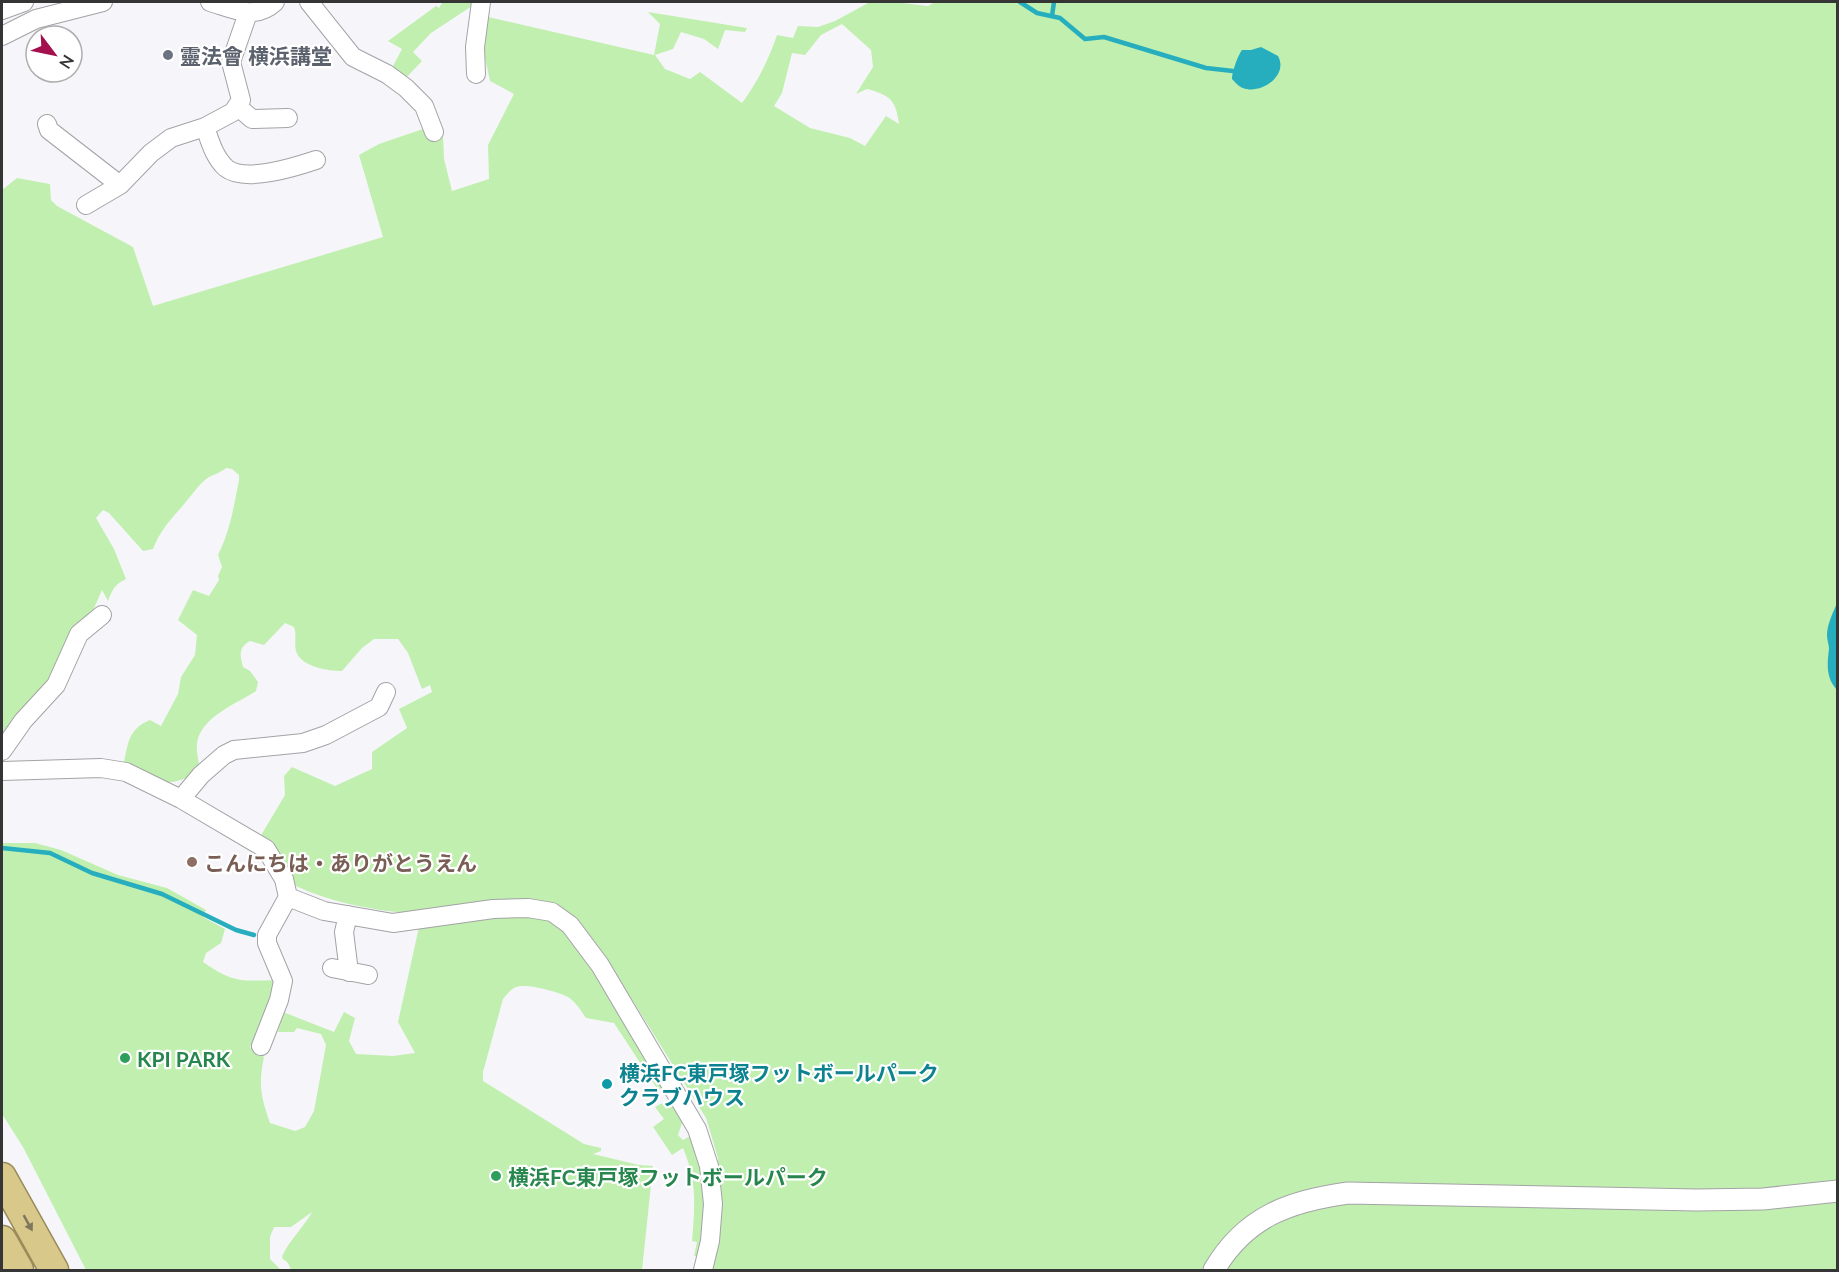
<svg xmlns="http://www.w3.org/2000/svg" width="1839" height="1272" font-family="Lato,'Noto Sans JP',sans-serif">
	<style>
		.green { fill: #c1efaf; fill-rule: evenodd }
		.water { fill: #26aebe }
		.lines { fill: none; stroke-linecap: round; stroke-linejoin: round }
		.stream { stroke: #26aebe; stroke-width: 4.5 }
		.minor-casing { stroke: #a3a3a7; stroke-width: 20 }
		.tertiary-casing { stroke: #a3a3a7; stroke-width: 23 }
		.trunk-casing { stroke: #998b5a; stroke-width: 31 }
		.minor { stroke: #fff; stroke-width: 18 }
		.tertiary { stroke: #fff; stroke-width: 21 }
		.trunk { stroke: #d8c88a; stroke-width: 28 }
		.oneway { fill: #7e775c }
		.worship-dot { fill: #6b7280; stroke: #fff; stroke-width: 2 }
		.education-dot { fill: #8d6e63; stroke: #fff; stroke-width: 2 }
		.leisure-dot { fill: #2e9e5b; stroke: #fff; stroke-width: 2 }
		.culture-dot { fill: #0f9aa8; stroke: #fff; stroke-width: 2 }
		.labels { text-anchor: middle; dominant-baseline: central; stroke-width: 4.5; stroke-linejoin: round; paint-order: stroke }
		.worship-label { font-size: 21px; font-weight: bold; fill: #5b616d; stroke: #fff; text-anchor: start }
		.education-label { font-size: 21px; font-weight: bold; fill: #785e54; stroke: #fff; text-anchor: start }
		.leisure-label { font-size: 21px; font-weight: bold; fill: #27864d; stroke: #fff; text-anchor: start }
		.culture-label { font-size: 21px; font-weight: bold; fill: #0d838f; stroke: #fff; text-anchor: start }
	</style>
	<rect width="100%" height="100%" fill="#f6f6fa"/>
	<path class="green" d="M439 2H473L472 6 431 33 413 52 422 61 403 81 391 70 402 49 388 41 436 6 439 8 442 3Z
		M870 2H893L928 6 935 2H1837V1270H712L720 1229V1205L718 1158 706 1118 631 998 589 936 571 917C482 915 378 924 296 886 286 866 281 846 260 837L285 795 284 776 292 767 335 786 372 769V752L407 728 399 709 432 692 430 685 422 689 408 653 398 639H374L362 648 342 671C328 671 301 667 296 651 294 643 297 635 294 627L285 623 264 645 250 641C238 648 240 655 243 667L250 671 258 682 256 691C236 704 201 717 197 743 196 752 199 762 200 771 165 791 157 781 123 767 128 746 127 729 150 720L161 726 178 694 181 677 195 655 197 635 178 620 193 590 209 596 219 580 218 576 222 567 218 555C230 531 234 506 239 480V475L232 469 226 468C220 473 215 474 209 477 201 482 195 491 189 498 175 516 162 526 153 549L143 551 109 513 103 510 96 518 114 549 126 579C115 584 112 590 108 601L102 590 91 615 73 627 52 682 2 742V190L17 178 50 184 51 200 57 206 133 247 153 306 383 237 359 155 379 144 423 129 443 135 444 159 452 191 489 179 488 145 514 94 490 81 484 53 488 17 654 55 660 24 648 12 747 28 745 32 725 30 718 49 704 39 681 32 673 49 655 55 665 69 690 79 700 72 742 103C757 83 769 59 777 35L793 38 798 26 818 27 835 21ZM842 24 871 50 873 67 856 94 867 89C890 95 896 100 899 124L886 116 865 146 850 138 810 128 774 106 782 93 792 53 805 55 821 35Z
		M2 843H35L61 850 118 875 167 888 206 910 203 917 225 929 221 943 206 953 203 962C233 983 241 981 276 980L270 1001 250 1047 264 1057C258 1085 261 1097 270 1123L295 1131 305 1127 314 1111 326 1045 321 1034 297 1028 294 1032H278L283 1012 334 1032 344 1012 355 1018 349 1041 356 1054 393 1056 415 1053 398 1022 419 927 528 915 551 920 566 930 666 1083 664 1087 658 1090 614 1023 586 1018C581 1011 576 1002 568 997 560 992 531 985 522 986 513 986 508 993 503 999L483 1072V1081L584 1144 601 1148V1151L593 1154 639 1165 653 1166 642 1270H291L288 1263 282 1258C284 1247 306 1224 312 1212L291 1227H274L270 1237V1259L281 1270H86L23 1147 2 1114Z
		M670 1099 683 1120 678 1135 683 1140 694 1134 707 1183 703 1257 694 1256 697 1242 692 1241C695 1206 697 1181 683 1148L672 1155 653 1127 664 1119 655 1107Z"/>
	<path class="water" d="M1261 47 1278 56C1289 76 1260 95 1243 88 1239 87 1235 82 1232 79 1232 72 1238 55 1242 50H1251Z
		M1837 603V690C1826 678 1827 665 1829 649 1829 645 1827 640 1827 635 1827 624 1833 613 1837 603Z"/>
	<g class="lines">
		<path class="stream" d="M240 2 246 3 258 2
			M1020 2 1037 13 1060 18 1085 39 1104 37 1206 68 1233 71
			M1052 16 1054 2
			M2 848 50 853 92 873 162 894 236 930 254 935"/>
		<defs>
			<path id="minor" d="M210 2C234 9 254 21 275 2
				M309 2 353 57 387 74 406 88 424 106 434 132
				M2 10 24 2
				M2 36 36 19 103 2
				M476 74 475 47 481 2
				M237 106 252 119 288 118
				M47 124 49 130 120 185
				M205 127C210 141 214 157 226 168 245 183 295 167 316 160
				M86 205 120 185 151 153 171 138 205 127 233 112 241 100 231 62 248 13
				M2 751 23 721 56 685 79 634 102 615
				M2 771 101 768 126 772 181 799 266 849 284 879 288 897 267 935V943L283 981 279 1000 261 1046
				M181 799 201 775 224 755 234 750 303 743 326 735 379 707 386 692
				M288 897 324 911 393 923 493 909 528 908 552 912 570 925 600 965 697 1129 709 1166 713 1204 710 1241 703 1270
				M348 915 344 932 349 972
				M332 968 368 975"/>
			<path id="tertiary" d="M1214 1270C1245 1217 1289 1201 1348 1193L1697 1200 1763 1199 1838 1191"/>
			<path id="trunk" d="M2 1177 54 1270
				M2 1240 19 1270"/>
		</defs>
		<use href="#minor" class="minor-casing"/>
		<use href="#tertiary" class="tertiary-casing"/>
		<use href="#trunk" class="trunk-casing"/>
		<use href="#minor" class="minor"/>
		<use href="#tertiary" class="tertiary"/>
		<use href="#trunk" class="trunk"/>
	</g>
	<defs><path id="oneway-solid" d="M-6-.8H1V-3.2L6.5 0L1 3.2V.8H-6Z" transform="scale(1.5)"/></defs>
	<use class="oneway" href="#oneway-solid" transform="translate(28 1223) rotate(61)"/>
	<circle class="worship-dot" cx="168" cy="55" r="6"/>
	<circle class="education-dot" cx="192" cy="862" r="6"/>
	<g class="leisure-dot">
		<circle cx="125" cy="1058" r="6"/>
		<circle cx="496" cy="1176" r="6"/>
	</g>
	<circle class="culture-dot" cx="607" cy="1084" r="6"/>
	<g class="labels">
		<g class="worship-label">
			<text x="180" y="55">靈法會 横浜講堂</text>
		</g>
		<g class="education-label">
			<text x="204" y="862">こんにちは・ありがとうえん</text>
		</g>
		<g class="leisure-label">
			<text x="137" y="1058">KPI PARK</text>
			<text x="508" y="1176">横浜FC東戸塚フットボールパーク</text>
		</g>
		<g class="culture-label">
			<text x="619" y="1072">横浜FC東戸塚フットボールパーク<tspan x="619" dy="24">クラブハウス</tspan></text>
		</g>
	</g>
	<rect width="1839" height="1272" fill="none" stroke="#353536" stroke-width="6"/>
	<g transform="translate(54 54) rotate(122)"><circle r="28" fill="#ffffff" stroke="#aeaeaf" stroke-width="1.5"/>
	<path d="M0-4.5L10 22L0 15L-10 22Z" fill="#a40f4e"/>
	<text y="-9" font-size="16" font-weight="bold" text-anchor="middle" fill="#353536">N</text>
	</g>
</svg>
